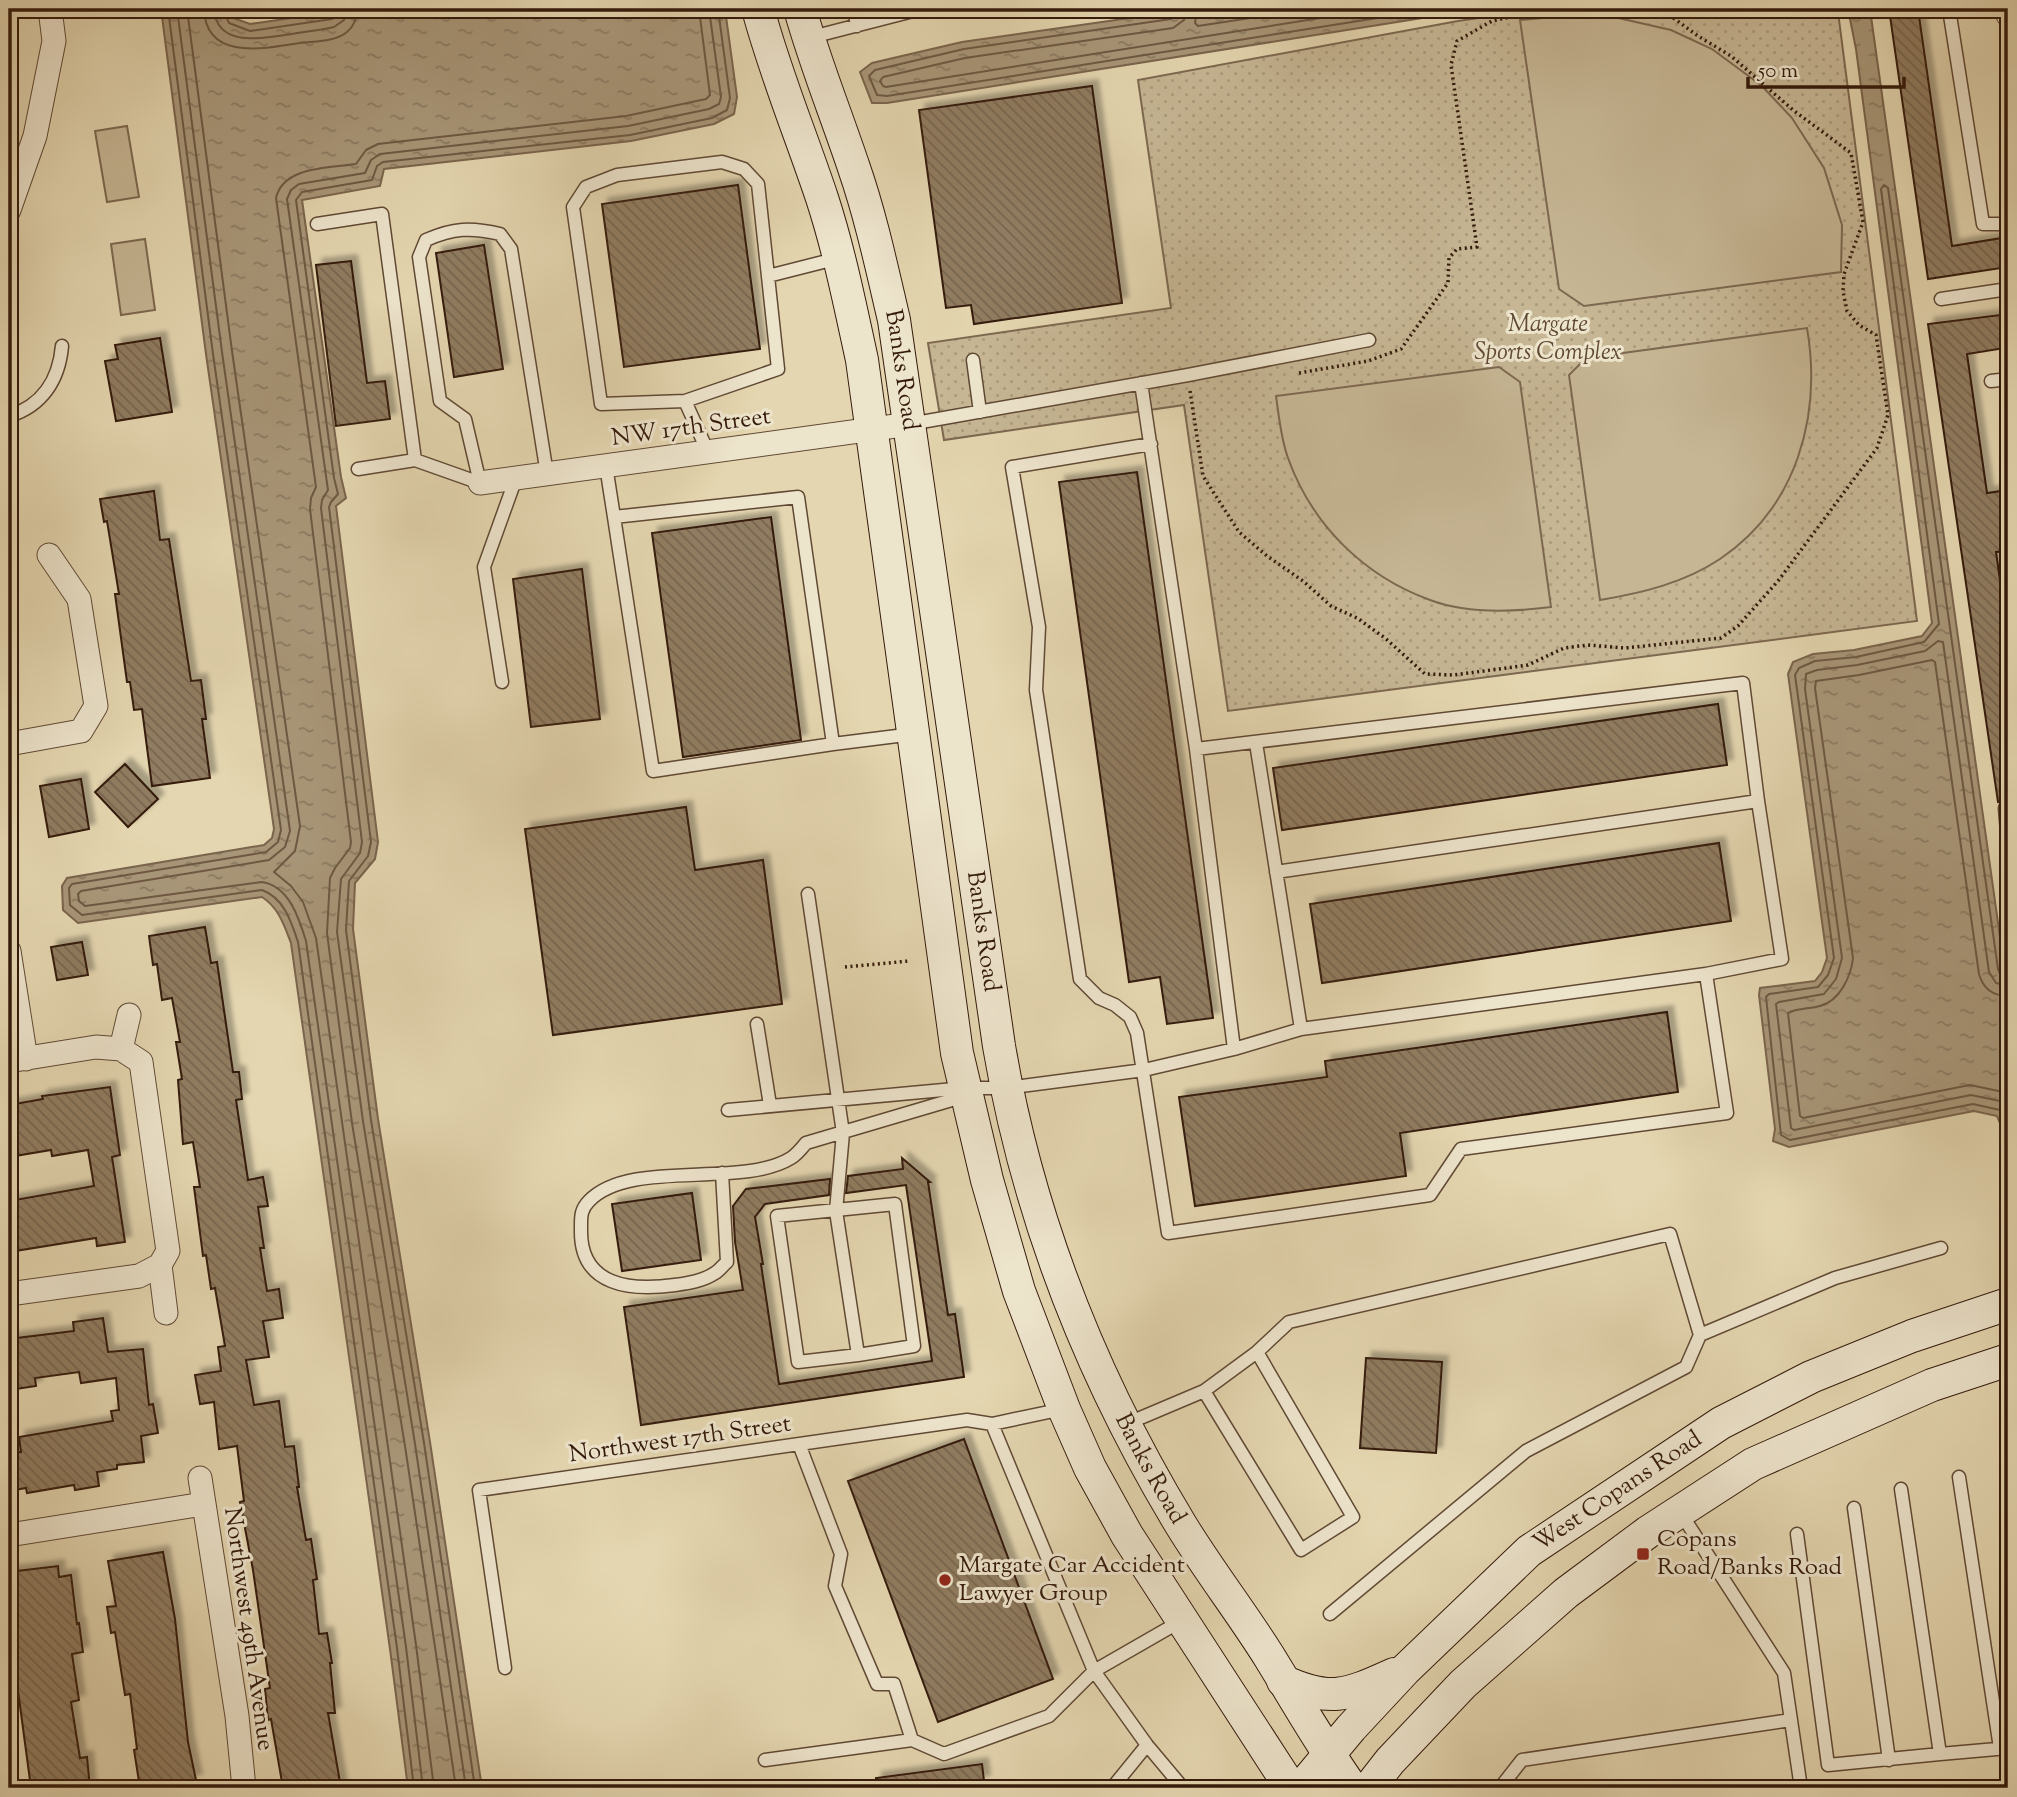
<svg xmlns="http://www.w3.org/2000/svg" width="2017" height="1797" font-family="'Sorts Mill Goudy',serif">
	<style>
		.park { fill: url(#park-dots); stroke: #7d6850; stroke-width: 2 }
		.pitch { fill: #c6b694; stroke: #7d6850; stroke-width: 2 }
		.water { fill: url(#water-ripples); stroke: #7a644c; stroke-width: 2 }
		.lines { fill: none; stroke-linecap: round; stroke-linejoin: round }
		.shore { stroke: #6e5842; stroke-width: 2 }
		.building { fill: url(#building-back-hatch); stroke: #341a0b; stroke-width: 2; filter: url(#shadow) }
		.lane-casing { stroke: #604934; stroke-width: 15 }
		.street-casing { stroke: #604934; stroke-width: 25 }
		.secondary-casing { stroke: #341a0b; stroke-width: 34 }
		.path { stroke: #341a0b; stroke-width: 3.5; stroke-dasharray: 2 3.5; stroke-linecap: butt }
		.lane { stroke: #ede4cc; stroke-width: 12 }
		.street { stroke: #ede4cc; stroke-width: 23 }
		.secondary { stroke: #ede4cc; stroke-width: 32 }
		.poi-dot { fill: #8f2418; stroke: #ede4cc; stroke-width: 2.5 }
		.labels { text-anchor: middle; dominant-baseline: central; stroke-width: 6; stroke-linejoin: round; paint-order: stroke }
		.park-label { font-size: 24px; font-style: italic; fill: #604934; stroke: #ede4cc }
		.street-label { font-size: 24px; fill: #341a0b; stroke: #ede4cc }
		.poi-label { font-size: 24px; fill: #341a0b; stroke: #ede4cc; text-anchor: start }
	</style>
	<defs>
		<pattern id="park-dots" width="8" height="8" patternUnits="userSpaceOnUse" patternTransform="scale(1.75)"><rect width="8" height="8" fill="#c6b694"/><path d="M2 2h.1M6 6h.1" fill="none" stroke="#ab9c7e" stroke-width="1.8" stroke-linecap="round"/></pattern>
		<pattern id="water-ripples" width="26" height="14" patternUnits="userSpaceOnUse" patternTransform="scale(1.75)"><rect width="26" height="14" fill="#a89678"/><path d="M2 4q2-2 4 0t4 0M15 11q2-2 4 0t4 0" fill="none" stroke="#8a7a61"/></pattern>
		<pattern id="building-back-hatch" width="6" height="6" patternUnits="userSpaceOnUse" patternTransform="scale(1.75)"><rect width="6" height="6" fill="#907c61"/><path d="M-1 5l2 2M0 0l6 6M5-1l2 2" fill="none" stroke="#76654e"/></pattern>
		<filter id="shadow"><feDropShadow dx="6" dy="-6" stdDeviation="2" flood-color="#0004"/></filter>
	</defs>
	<rect width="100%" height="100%" fill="#e4d6b0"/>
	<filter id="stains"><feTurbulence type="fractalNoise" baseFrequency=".00286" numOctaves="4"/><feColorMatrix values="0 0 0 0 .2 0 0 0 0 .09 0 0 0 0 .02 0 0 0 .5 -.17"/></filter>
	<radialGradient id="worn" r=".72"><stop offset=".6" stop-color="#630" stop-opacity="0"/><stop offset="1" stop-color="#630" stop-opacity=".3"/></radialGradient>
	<path class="park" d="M1541 9H1836L1838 12 1917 621 1228 711 1184 405 944 440 928 343 1171 308 1138 80 1458 21Z"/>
	<path class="pitch" d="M1553 17H1614L1671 30 1712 49 1762 86 1792 118 1824 168 1842 225 1841 272 1584 306 1559 289 1520 20Z
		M127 126 139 197 107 202 95 131Z
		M145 239 155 310 121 315 111 244Z
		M1807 328C1822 416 1797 507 1720 559 1684 583 1642 593 1600 600L1569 375 1586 358Z
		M1499 367 1520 382 1551 607C1513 612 1467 614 1430 600 1364 576 1312 525 1288 458 1281 439 1279 417 1276 396Z"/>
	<path class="water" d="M161 9H229L233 18 250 24 353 9H725L737 97 734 114 714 124 631 141 384 169 380 186 302 200 341 477 346 498 336 506 378 842 375 859 355 883 353 929 378 1119 430 1442 482 1788H408L390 1649 291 943C284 925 279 908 262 897L78 923 63 910 62 886 67 878 264 845 272 838 274 829 206 354Z
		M1193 9H1479L887 103H872L860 72 872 63 962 42Z
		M1848 9H1870L2008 994V1142L1997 1116 1974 1111 1789 1147 1773 1141 1775 1129 1759 995 1760 988 1815 981 1822 972 1827 958 1788 674 1793 662 1813 654 1854 650 1922 636 1932 623 1856 49Z"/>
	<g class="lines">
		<path class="shore" d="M168 9 213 354 281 830 278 842 266 852 72 884 69 888 70 905 82 915 262 890C284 898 291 921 298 942L397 1648 414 1788
			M177 9 222 352 290 831 285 847 269 860 81 891 78 894 79 901 85 906 262 882C289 886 299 918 306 941L406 1647 423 1788
			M187 9 232 351 300 826 295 851 274 872 291 886 303 902 316 938 416 1645 434 1788
			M204 9C206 62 266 48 300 43 314 41 335 42 347 32 354 26 357 18 357 9
			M214 9C217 49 265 38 291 34 305 32 320 30 334 27L344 20 347 9
			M223 9 229 23 250 31 332 19 337 15 338 9
			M1178 9 1176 15 1171 19 964 49 875 70 869 76 877 95 887 96 1434 9
			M1187 9 1184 20 1173 28 965 58 883 77 880 81 883 86 886 87 1377 9
			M1197 9 1195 23 1198 26 1310 9
			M2008 977 2001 976 1998 969 1888 188 1884 185 1881 189 1939 624 1924 642 1856 657 1815 661 1799 668 1795 675 1834 958 1828 975 1818 987 1769 994 1766 997 1781 1135 1790 1140 1973 1104 2000 1110 2008 1125
			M2008 986 1996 983 1989 972 1943 642 1938 641 1925 651 1857 665 1817 670 1806 674 1805 689 1842 958 1836 979 1824 994 1779 1002 1776 1004 1791 1128 1794 1130 1971 1095 2000 1101 2008 1106
			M2008 996C1993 996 1983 988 1979 974L1935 662 1932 660 1859 675 1816 681 1815 688 1853 958C1851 976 1840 1001 1820 1006 1810 1009 1797 1008 1788 1013L1800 1116 1803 1118 1970 1085 2008 1093
			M456 1788 405 1446 352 1123 327 933 330 878 335 868 350 848 351 842 310 509 311 498 316 487 276 198C283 166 330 168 356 164L366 150 378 144 626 116 706 99 710 95 699 9
			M466 1788 415 1444 363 1121 337 932 341 879 360 853 362 842 321 508 322 500 328 490 287 199 291 190 299 184 365 173 371 160 380 154 628 126 709 109 719 104 721 97 709 9
			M475 1788 424 1443 371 1120 346 930 349 881 368 856 371 842 329 507 331 502 338 494 334 478 296 200 302 192 372 180 377 166 383 162 630 135 712 118 727 110 730 98 718 9"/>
	</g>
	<path class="building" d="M1889 9H1918L1952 246 2008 237V267L1928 279Z
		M1092 86 1122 303 974 324 971 305 946 308 919 110Z
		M738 185 760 349 624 367 602 204Z
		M484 245 503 369 454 377 436 253Z
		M351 261 367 383 385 381 390 419 336 426 316 265Z
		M2000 315 2005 348 1967 354 1987 493 2008 490V551L1996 552 2008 636V799L1998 802 1928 324Z
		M160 338 172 412 116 421 105 361 118 359 115 345Z
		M1137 472 1213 1018 1167 1024 1160 977 1129 982 1059 482Z
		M154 491 160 540 169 539 191 681 201 680 206 719H202L210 778 152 786 142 709 134 710 130 682H127L115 594H119L107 521 104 522 100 499Z
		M771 517 801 740 683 757 652 533Z
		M582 569 600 719 531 727 513 579Z
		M1718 704 1727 765 1282 830 1273 768Z
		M125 764 158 799 128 827 95 792Z
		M81 779 89 829 49 837 40 786Z
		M686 807 695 870 763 860 782 1004 553 1035 525 829Z
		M1719 843 1731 921 1322 983 1310 904Z
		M205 927 211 963 217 962 233 1072H239L242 1099 236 1100 248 1180 263 1177 268 1206 258 1207 264 1248H260L267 1291 279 1289 283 1318 263 1321 269 1357 246 1360 254 1405 279 1401 285 1447 294 1446 299 1487H297L306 1540 311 1539 317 1579 313 1580 319 1634 327 1633 332 1663H330L335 1713H328L341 1788H283L271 1719 268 1720 265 1689 270 1688 253 1570 240 1502 244 1501 237 1446 219 1449 214 1402 200 1404 195 1375 221 1371 218 1347 225 1346 215 1288 211 1289 206 1255 203 1256 194 1187H200L193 1142 183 1144 178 1080 182 1079 176 1042H180L172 998 162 1000 157 964 153 965 149 936Z
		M82 942 88 975 57 980 51 947Z
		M1667 1012 1678 1092 1400 1133 1406 1176 1195 1206 1179 1097 1327 1077 1325 1061Z
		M110 1087 120 1155 112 1157 125 1242 97 1246 96 1238 9 1252V1201L94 1186 88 1150 52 1156 51 1150 9 1157V1105L43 1099 42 1096Z
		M902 1158 930 1182H928L948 1315 955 1314 964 1377 641 1425 624 1307 743 1290 735 1242 733 1206 746 1189 830 1179 829 1195 765 1204 755 1217 763 1264H761L779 1384 932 1361 906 1185 846 1193 848 1176 903 1169Z
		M692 1193 701 1260 622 1271 612 1204Z
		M103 1318 108 1352 143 1349 149 1405 153 1404 158 1433 141 1436 144 1462 117 1465V1469L97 1472 99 1486 75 1490 74 1485 27 1493 26 1488 9 1491V1453L21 1452 19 1437 113 1421 111 1411 119 1410 116 1378 81 1383 79 1372 35 1378 36 1386 9 1390V1339L74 1331 73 1322Z
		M1366 1358 1442 1362 1436 1453 1360 1448Z
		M964 1439 1053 1679 938 1722 848 1481Z
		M163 1552 175 1619 188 1742 196 1780 140 1788 134 1750 137 1749 130 1694 125 1695 115 1632 111 1633 107 1607 116 1606 108 1561Z
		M58 1566 59 1577 71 1575 77 1624 79 1623 83 1652 72 1654 79 1700 71 1702 80 1758 87 1757 90 1788H31L14 1661 9 1662V1572Z
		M982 1764 984 1781 931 1788H877L876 1778Z"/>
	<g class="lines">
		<defs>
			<path id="lane" d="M854 9 857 26
				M912 9 913 11 929 9
				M1949 9 1983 224H2008
				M808 38 913 11
				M317 224 382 214 415 460 480 483
				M768 276 839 258
				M1941 299 2008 289
				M973 360 980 412
				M1991 381 2008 379
				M1141 383 1196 749
				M685 401 778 369 758 184 744 169 722 162 617 175 586 187 573 207 601 404 685 401 708 452
				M9 416C42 406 59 380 62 346
				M910 424 1188 375 1369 340
				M2007 464H2008
				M606 466 614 517
				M358 469 415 460
				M480 483 465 419 440 401 419 257 426 240C453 228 471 227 500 234L511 249 547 474
				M502 682 484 567 516 478
				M1256 743 1301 1029
				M833 744 653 771 614 517 798 497 833 744 913 734
				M2008 808H2005L2008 844
				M1276 872 1758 801
				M808 894 843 1133 836 1211 858 1355 914 1346 895 1204 777 1216 798 1362 858 1355
				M757 1024 770 1105
				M1234 1049 1196 749 1743 683 1758 801 1782 959 1706 974
				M728 1110 965 1088H1006L1144 1070 1234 1049 1301 1029 1706 974 1727 1113 1461 1149 1430 1195 1168 1233 1137 1033 1130 1017 1115 1005 1099 998 1080 979 1036 690 1039 627 1012 467 1151 444
				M722 1173 727 1262C723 1265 720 1270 715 1273 703 1281 689 1283 675 1285 632 1291 580 1287 581 1230 581 1218 580 1210 589 1201 630 1158 741 1189 791 1158 796 1155 802 1148 806 1143L955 1099 962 1091
				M1700 1335 1835 1278 1941 1248
				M1204 1391 1301 1550 1353 1517 1257 1352
				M992 1424 1094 1671 1147 1745 1183 1788
				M1126 1424 1204 1391 1257 1352 1289 1322 1670 1234 1700 1335 1686 1367 1526 1451 1330 1614
				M1959 1477 2000 1748
				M1901 1489 1940 1754 2008 1748
				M1854 1508 1889 1760
				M1680 1512 1784 1673 1801 1788
				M1797 1534 1828 1765 1940 1754
				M505 1668 479 1490 967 1420 992 1424 1063 1409
				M912 1740 944 1754 1049 1716 1094 1671 1181 1621
				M765 1760 912 1740 894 1684H877L835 1586 841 1554 799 1444
				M1112 1788 1147 1745
				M1500 1788 1522 1760 1791 1720"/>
			<path id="street" d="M2006 9 2008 15
				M9 210 35 136 54 41 50 9
				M480 483 910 424
				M9 744 81 731 96 706 79 599 49 555
				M9 951 26 1059
				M129 1015 121 1049 141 1062 168 1251 160 1265 166 1313
				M9 1061 96 1047 121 1049
				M9 1294 139 1276 160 1265
				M200 1478 237 1716 244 1788
				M9 1535 203 1504"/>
			<g id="secondary">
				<path d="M758 9C775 73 801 135 822 198 839 250 850 305 862 360L957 1053 987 1180 1019 1291 1064 1409 1090 1468 1127 1535 1291 1788"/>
				<path id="s1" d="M800 9C815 63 836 114 854 168 871 217 882 269 894 320L999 1046C1028 1217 1092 1378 1181 1525 1209 1571 1242 1613 1270 1658 1297 1702 1322 1746 1352 1788"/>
				<path d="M1283 1681C1332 1703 1347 1695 1394 1674"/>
				<path id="s2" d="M1301 1788 1351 1728 1405 1670 1529 1551 1721 1423 1811 1377 1912 1336 2008 1304"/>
				<path d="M1369 1788 1390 1761 1463 1684 1566 1593 1648 1532 1753 1464 1932 1385 2008 1360"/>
			</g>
		</defs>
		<use href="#lane" class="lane-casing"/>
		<use href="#street" class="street-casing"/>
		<use href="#secondary" class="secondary-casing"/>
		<path class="path" d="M1299 373 1368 361 1401 349 1448 283 1449 258 1457 249 1477 247 1451 65 1457 41 1492 21 1525 14 1564 9
			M1190 391 1203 476 1239 532 1267 556 1303 581 1331 606 1357 618 1385 638 1425 674 1454 675 1528 665 1564 648 1588 645 1625 648 1721 638 1738 626 1778 581 1877 448 1888 415 1876 335 1859 325 1847 311 1843 291 1844 274 1863 222 1851 153 1793 110 1731 56 1698 36 1661 9
			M845 967 909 961"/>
		<use href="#lane" class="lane"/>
		<use href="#street" class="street"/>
		<use href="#secondary" class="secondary"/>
	</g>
	<g class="poi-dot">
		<rect x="1636" y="1547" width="14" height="14" rx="3.5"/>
		<circle cx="945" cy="1580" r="7"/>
	</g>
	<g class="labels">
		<g class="park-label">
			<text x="1548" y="325">Margate<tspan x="1548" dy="28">Sports Complex</tspan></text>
		</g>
		<g class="street-label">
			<text stroke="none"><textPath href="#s1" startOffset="376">Banks Road</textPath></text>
			<text transform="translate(691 428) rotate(-8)">NW 17th Street</text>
			<text stroke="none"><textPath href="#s1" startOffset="943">Banks Road</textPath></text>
			<text transform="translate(680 1440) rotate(-8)">Northwest 17th Street</text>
			<text stroke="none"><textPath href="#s1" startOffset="1510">Banks Road</textPath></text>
			<text stroke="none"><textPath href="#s2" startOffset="436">West Copans Road</textPath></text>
			<text transform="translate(248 1629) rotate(82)">Northwest 49th Avenue</text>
		</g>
		<g class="poi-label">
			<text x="1657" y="1540">Copans<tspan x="1657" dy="28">Road/Banks Road</tspan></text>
			<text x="959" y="1566">Margate Car Accident<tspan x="959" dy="28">Lawyer Group</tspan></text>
		</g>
	</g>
	<rect width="2017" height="1797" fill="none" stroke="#e4d6b0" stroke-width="35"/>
	<rect x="10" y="10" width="1996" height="1776" fill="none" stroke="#341a0b" stroke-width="3.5"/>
	<rect x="18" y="18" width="1982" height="1762" fill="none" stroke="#341a0b" stroke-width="2"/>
	<path d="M1748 77v10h156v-10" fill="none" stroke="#341a0b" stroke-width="3.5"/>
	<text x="1758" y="77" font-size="21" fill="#341a0b" stroke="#ede4cc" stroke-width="5" paint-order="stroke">50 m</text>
	<rect width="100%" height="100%" filter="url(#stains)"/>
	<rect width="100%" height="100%" fill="url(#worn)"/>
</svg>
